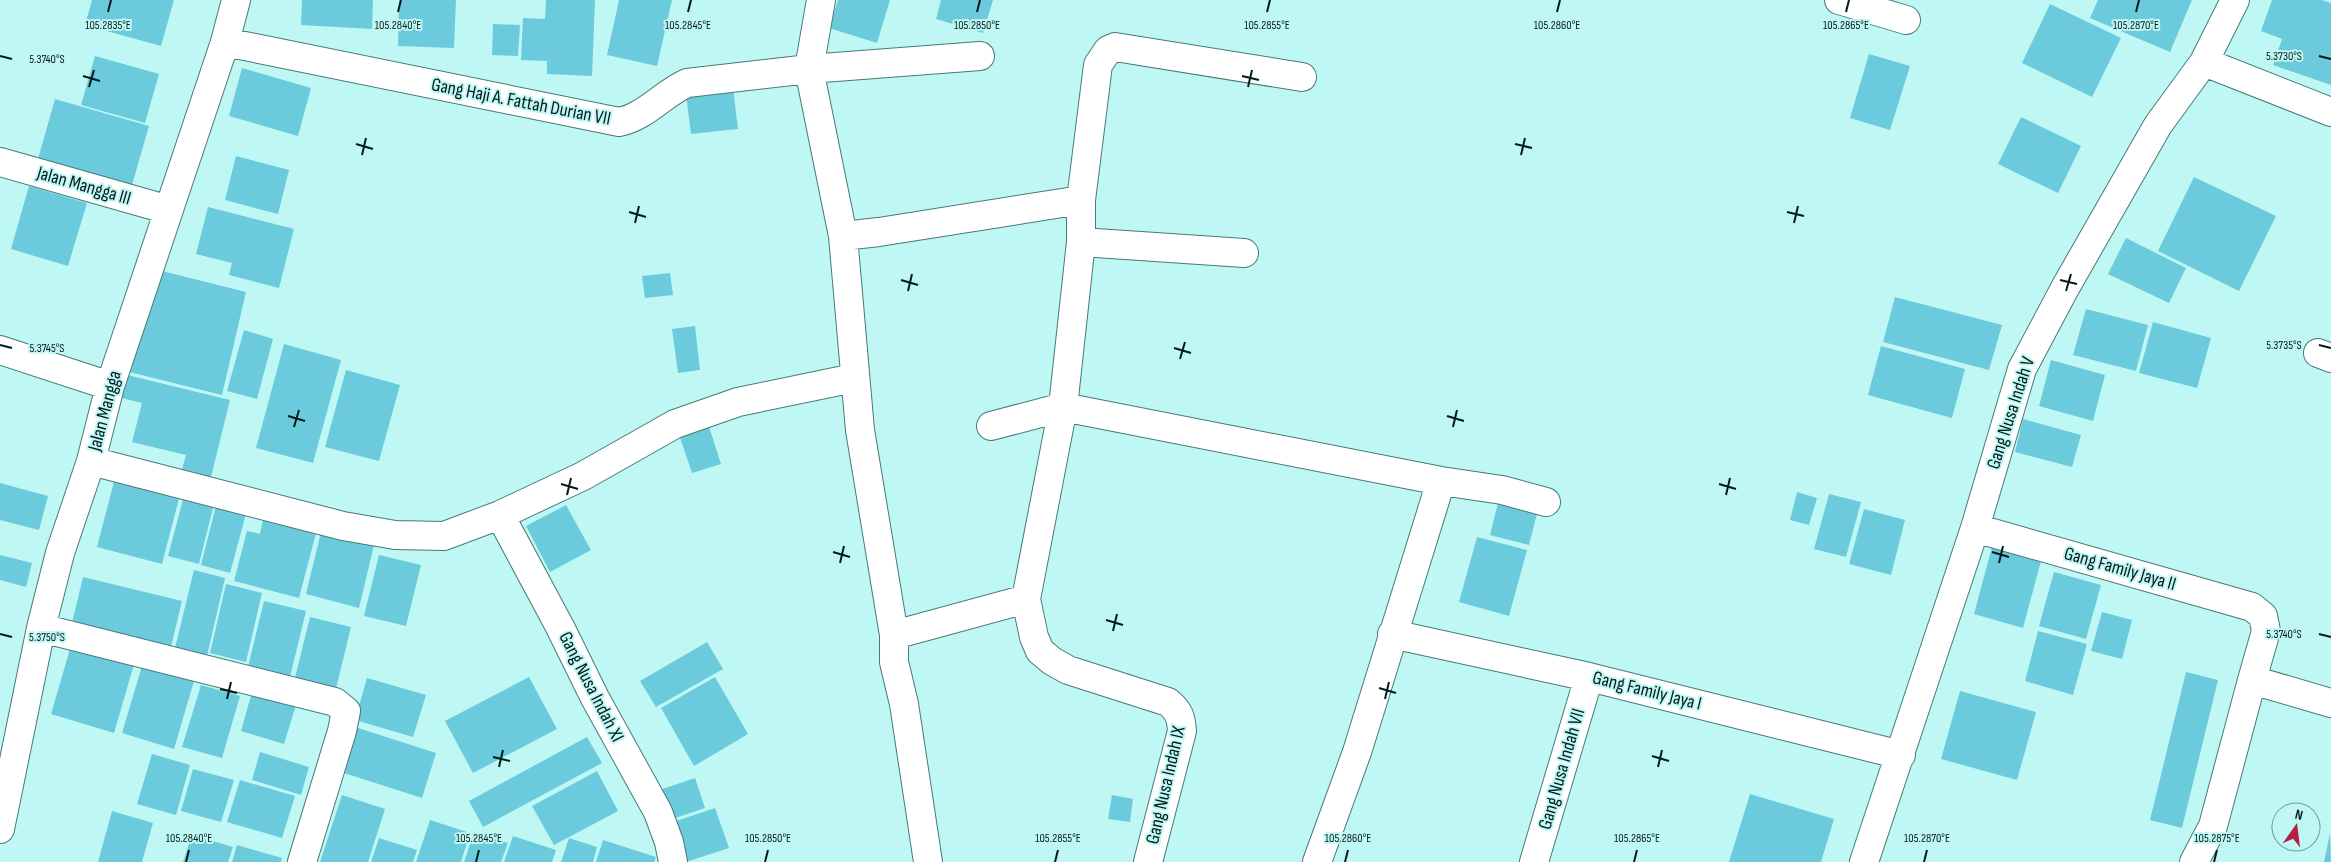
<svg xmlns="http://www.w3.org/2000/svg" width="2331" height="862" font-family="'Sofia Sans Condensed',sans-serif">
	<style>
		.building { fill: #6bcbdd }
		.lines { fill: none; stroke-linecap: round; stroke-linejoin: round }
		.minor-casing { stroke: #457a78; stroke-width: 30 }
		.minor { stroke: #fff; stroke-width: 28 }
		.ticks { fill: none; stroke: #051b1b; stroke-width: 2 }
		.labels { text-anchor: middle; dominant-baseline: central; stroke-width: 4; stroke-linejoin: round; paint-order: stroke }
		.street-label { font-size: 19px; fill: #051b1b; stroke: #bff7f4 }
		.ticks-label { font-size: 12px; text-anchor: middle; fill: #051b1b; stroke: #bff7f4; stroke-width: 4; stroke-linejoin: round; paint-order: stroke }
	</style>
	<rect width="100%" height="100%" fill="#bff7f4"/>
	<path class="building" d="M92 0H174L161 46 85 25Z
		M302 0H373L372 29 301 25Z
		M399 0H456L454 48 398 46Z
		M546 0H595L592 76 547 74V61L521 60 523 18 545 19Z
		M619 0H672L657 66 607 55Z
		M838 0H890L877 43 829 28Z
		M941 0H993L983 33 936 19Z
		M2098 0H2192L2170 52 2090 18Z
		M2272 0H2322L2331 3V85L2273 65 2282 39 2261 31Z
		M2050 4 2121 38 2092 97 2022 63Z
		M493 24 520 25 518 56 492 55Z
		M1869 54 1910 66 1890 130 1850 118Z
		M95 56 159 74 145 123 81 105Z
		M242 68 311 88 298 136 229 116Z
		M732 80 738 129 691 134 685 86Z
		M55 99 149 126 130 192 36 166Z
		M2021 117 2081 146 2058 193 1998 164Z
		M236 156 289 170 278 214 225 200Z
		M2194 177 2276 216 2239 291 2158 251Z
		M29 186 87 203 68 266 11 249Z
		M208 207 294 229 279 288 229 275 232 263 196 254Z
		M2126 238 2186 268 2169 303 2108 274Z
		M150 268 246 292 222 395 125 371Z
		M670 273 673 295 645 298 642 276Z
		M1895 297 2002 325 1989 370 1883 342Z
		M2086 309 2148 325 2136 371 2073 355Z
		M2153 322 2211 338 2197 388 2139 373Z
		M695 326 700 370 678 373 672 329Z
		M244 330 273 339 257 399 227 391Z
		M284 344 341 360 313 463 256 448Z
		M1881 346 1965 369 1952 418 1868 395Z
		M2051 360 2105 375 2093 421 2039 406Z
		M346 370 400 385 379 461 325 447Z
		M123 374 230 400 211 477 182 469 186 455 132 442 142 403 118 397Z
		M706 417 721 464 692 473 676 426Z
		M2023 419 2081 435 2072 467 2015 452Z
		M116 474 181 491 162 564 97 547Z
		M0 483 48 496 39 530 0 520Z
		M186 488 216 496 199 564 168 556Z
		M1797 492 1817 498 1809 525 1790 520Z
		M1829 494 1861 502 1846 557 1814 549Z
		M1500 495 1539 506 1529 545 1490 535Z
		M217 502 247 510 230 573 201 565Z
		M566 505 591 550 550 572 526 526Z
		M1864 509 1905 520 1891 575 1849 564Z
		M264 515 317 529 299 598 234 581 247 531 260 534Z
		M322 528 375 541 359 608 306 594Z
		M1477 537 1527 550 1509 616 1459 602Z
		M1993 543 2042 557 2023 628 1974 614Z
		M0 555 32 563 26 587 0 580Z
		M379 555 421 565 406 626 364 616Z
		M194 570 225 578 207 656 175 648Z
		M2054 572 2101 585 2086 639 2039 626Z
		M83 577 182 601 170 651 71 627Z
		M226 584 262 593 246 662 210 653Z
		M264 601 306 611 288 685 246 675Z
		M2102 612 2132 620 2122 659 2091 651Z
		M310 617 351 627 333 701 292 690Z
		M2038 631 2087 644 2073 695 2025 681Z
		M72 642 135 661 114 733 51 714Z
		M707 642 723 669 656 707 640 681Z
		M142 666 194 681 174 749 122 733Z
		M2186 672 2218 680 2182 828 2150 820Z
		M529 677 557 729 473 773 445 721Z
		M715 677 748 734 694 766 661 708Z
		M367 678 426 695 413 737 355 720Z
		M201 685 240 696 222 758 182 747Z
		M1960 691 2036 712 2017 780 1941 759Z
		M252 692 296 705 284 744 241 731Z
		M355 727 436 753 422 798 341 772Z
		M587 737 602 763 483 827 469 801Z
		M260 752 309 767 301 795 252 780Z
		M152 754 190 765 176 815 137 804Z
		M193 769 234 780 221 822 181 811Z
		M597 771 618 811 554 845 532 806Z
		M695 778 705 808 664 822 654 792Z
		M240 780 295 796 282 838 227 822Z
		M1750 794 1834 819 1821 862H1729Z
		M342 795 385 809 368 862H320Z
		M1112 795 1133 799 1130 822 1108 819Z
		M715 808 729 848 686 862 670 823Z
		M112 811 153 823 142 862H98Z
		M430 820 470 833 461 862H416Z
		M474 832 508 843 501 862H464Z
		M2330 833 2331 862H2324Z
		M192 835 233 847 228 862H183Z
		M513 836 556 850 552 862H504Z
		M379 838 417 850 413 862H371Z
		M569 838 597 847 593 862H561Z
		M603 840 656 857 654 862H596Z
		M237 845 282 858 281 862H232Z"/>
	<g class="lines">
		<defs>
			<path id="minor" d="M821 0 809 69 843 236 860 430 894 635
				M1839 0 1906 20
				M225 42 619 122C645 117 664 93 687 83L809 69 980 56
				M2204 62 2331 112
				M0 162 169 210
				M843 236 879 232 1081 200
				M1081 242 1244 253
				M0 350 110 386
				M2318 353 2331 358
				M991 426 1063 407 1441 481 1502 490 1546 502
				M91 461 343 526 395 535 444 536 500 515 583 476 675 424 738 402 854 378
				M500 515 560 627 595 698 658 812 669 842 673 862
				M1975 528 2252 607 2263 616 2266 631 2252 680 2331 703
				M41 628 335 702 346 711 342 731 302 862
				M1392 634 1589 677 1901 755
				M0 829 41 628 60 553 91 461 110 386 225 42 236 0
				M928 862 904 704 894 662V635L1026 599
				M1148 862 1182 731C1181 717 1179 711 1168 702L1068 670 1052 661 1040 651 1034 637 1026 599 1063 407 1081 242V200L1098 65 1108 50 1115 47 1302 77
				M1317 862 1357 752 1441 481
				M1534 862 1589 677
				M1864 862 1975 528 2022 369 2065 288 2158 125 2204 62 2235 0
				M2194 862 2213 826 2252 680"/>
		</defs>
		<use href="#minor" class="minor-casing"/>
		<use href="#minor" class="minor"/>
	</g>
	<path class="ticks" d="M108 12 111 0M398 12 401 0M688 12 691 0M977 12 980 0M1267 12 1270 0M1557 12 1560 0M1846 12 1849 0M2136 12 2139 0M0 56 12 59M2319 56 2331 59M83 76 100 81M1242 76 1259 80M89 87 94 70M1248 87 1252 70M356 144 373 149M1515 144 1532 148M362 155 366 138M1521 155 1525 138M629 212 646 217M1787 212 1804 216M635 223 639 206M1794 223 1798 206M901 280 918 285M2060 280 2077 284M908 291 912 274M2066 291 2071 274M0 345 12 348M2319 345 2331 348M1174 348 1191 353M1180 359 1185 342M288 416 305 421M1447 416 1464 421M294 427 299 410M1453 427 1457 410M561 484 578 489M1719 484 1736 489M567 495 571 478M1726 495 1730 478M833 552 850 557M1992 552 2009 557M840 563 844 546M1999 563 2003 546M1106 620 1123 625M1113 631 1117 614M0 634 12 637M2319 634 2331 637M1379 688 1396 693M220 689 237 693M227 699 231 682M1385 699 1389 682M1652 756 1669 761M493 757 510 761M499 767 503 750M1658 767 1662 750M186 862 189 850M476 862 479 850M765 862 768 850M1055 862 1058 850M1345 862 1348 850M1634 862 1637 850M1924 862 1927 850M2214 862 2217 850"/>
	<g class="labels">
		<g class="street-label">
			<text transform="translate(521 102) rotate(11)">Gang Haji A. Fattah Durian VII</text>
			<text transform="translate(84 186) rotate(16)">Jalan Mangga III</text>
			<text transform="translate(105 411) rotate(-75)">Jalan Mangga</text>
			<text transform="translate(2011 413) rotate(-72)">Gang Nusa Indah V</text>
			<text transform="translate(2120 569) rotate(16)">Gang Family Jaya II</text>
			<text transform="translate(591 687) rotate(63)">Gang Nusa Indah XI</text>
			<text transform="translate(1647 691) rotate(14)">Gang Family Jaya I</text>
			<text transform="translate(1562 769) rotate(-74)">Gang Nusa Indah VII</text>
			<text transform="translate(1166 785) rotate(-77)">Gang Nusa Indah IX</text>
		</g>
	</g>
	<g class="ticks-label">
		<text x="108" y="29">105.2835°E</text>
		<text x="398" y="29">105.2840°E</text>
		<text x="688" y="29">105.2845°E</text>
		<text x="977" y="29">105.2850°E</text>
		<text x="1267" y="29">105.2855°E</text>
		<text x="1557" y="29">105.2860°E</text>
		<text x="1846" y="29">105.2865°E</text>
		<text x="2136" y="29">105.2870°E</text>
		<text x="2284" y="60">5.3730°S</text>
		<text x="47" y="63">5.3740°S</text>
		<text x="2284" y="349">5.3735°S</text>
		<text x="47" y="352">5.3745°S</text>
		<text x="2284" y="638">5.3740°S</text>
		<text x="47" y="641">5.3750°S</text>
		<text x="189" y="842">105.2840°E</text>
		<text x="479" y="842">105.2845°E</text>
		<text x="768" y="842">105.2850°E</text>
		<text x="1058" y="842">105.2855°E</text>
		<text x="1348" y="842">105.2860°E</text>
		<text x="1637" y="842">105.2865°E</text>
		<text x="1927" y="842">105.2870°E</text>
		<text x="2217" y="842">105.2875°E</text>
	</g>
	<g transform="translate(2296 827) rotate(14)"><circle r="24" fill="#bff7f4" stroke="#759f9d"/>
	<path d="M0-4L9 19L0 12L-9 19Z" fill="#b32148"/>
	<text y="-8" font-size="14" font-weight="bold" text-anchor="middle" fill="#051b1b">N</text>
	</g>
</svg>
